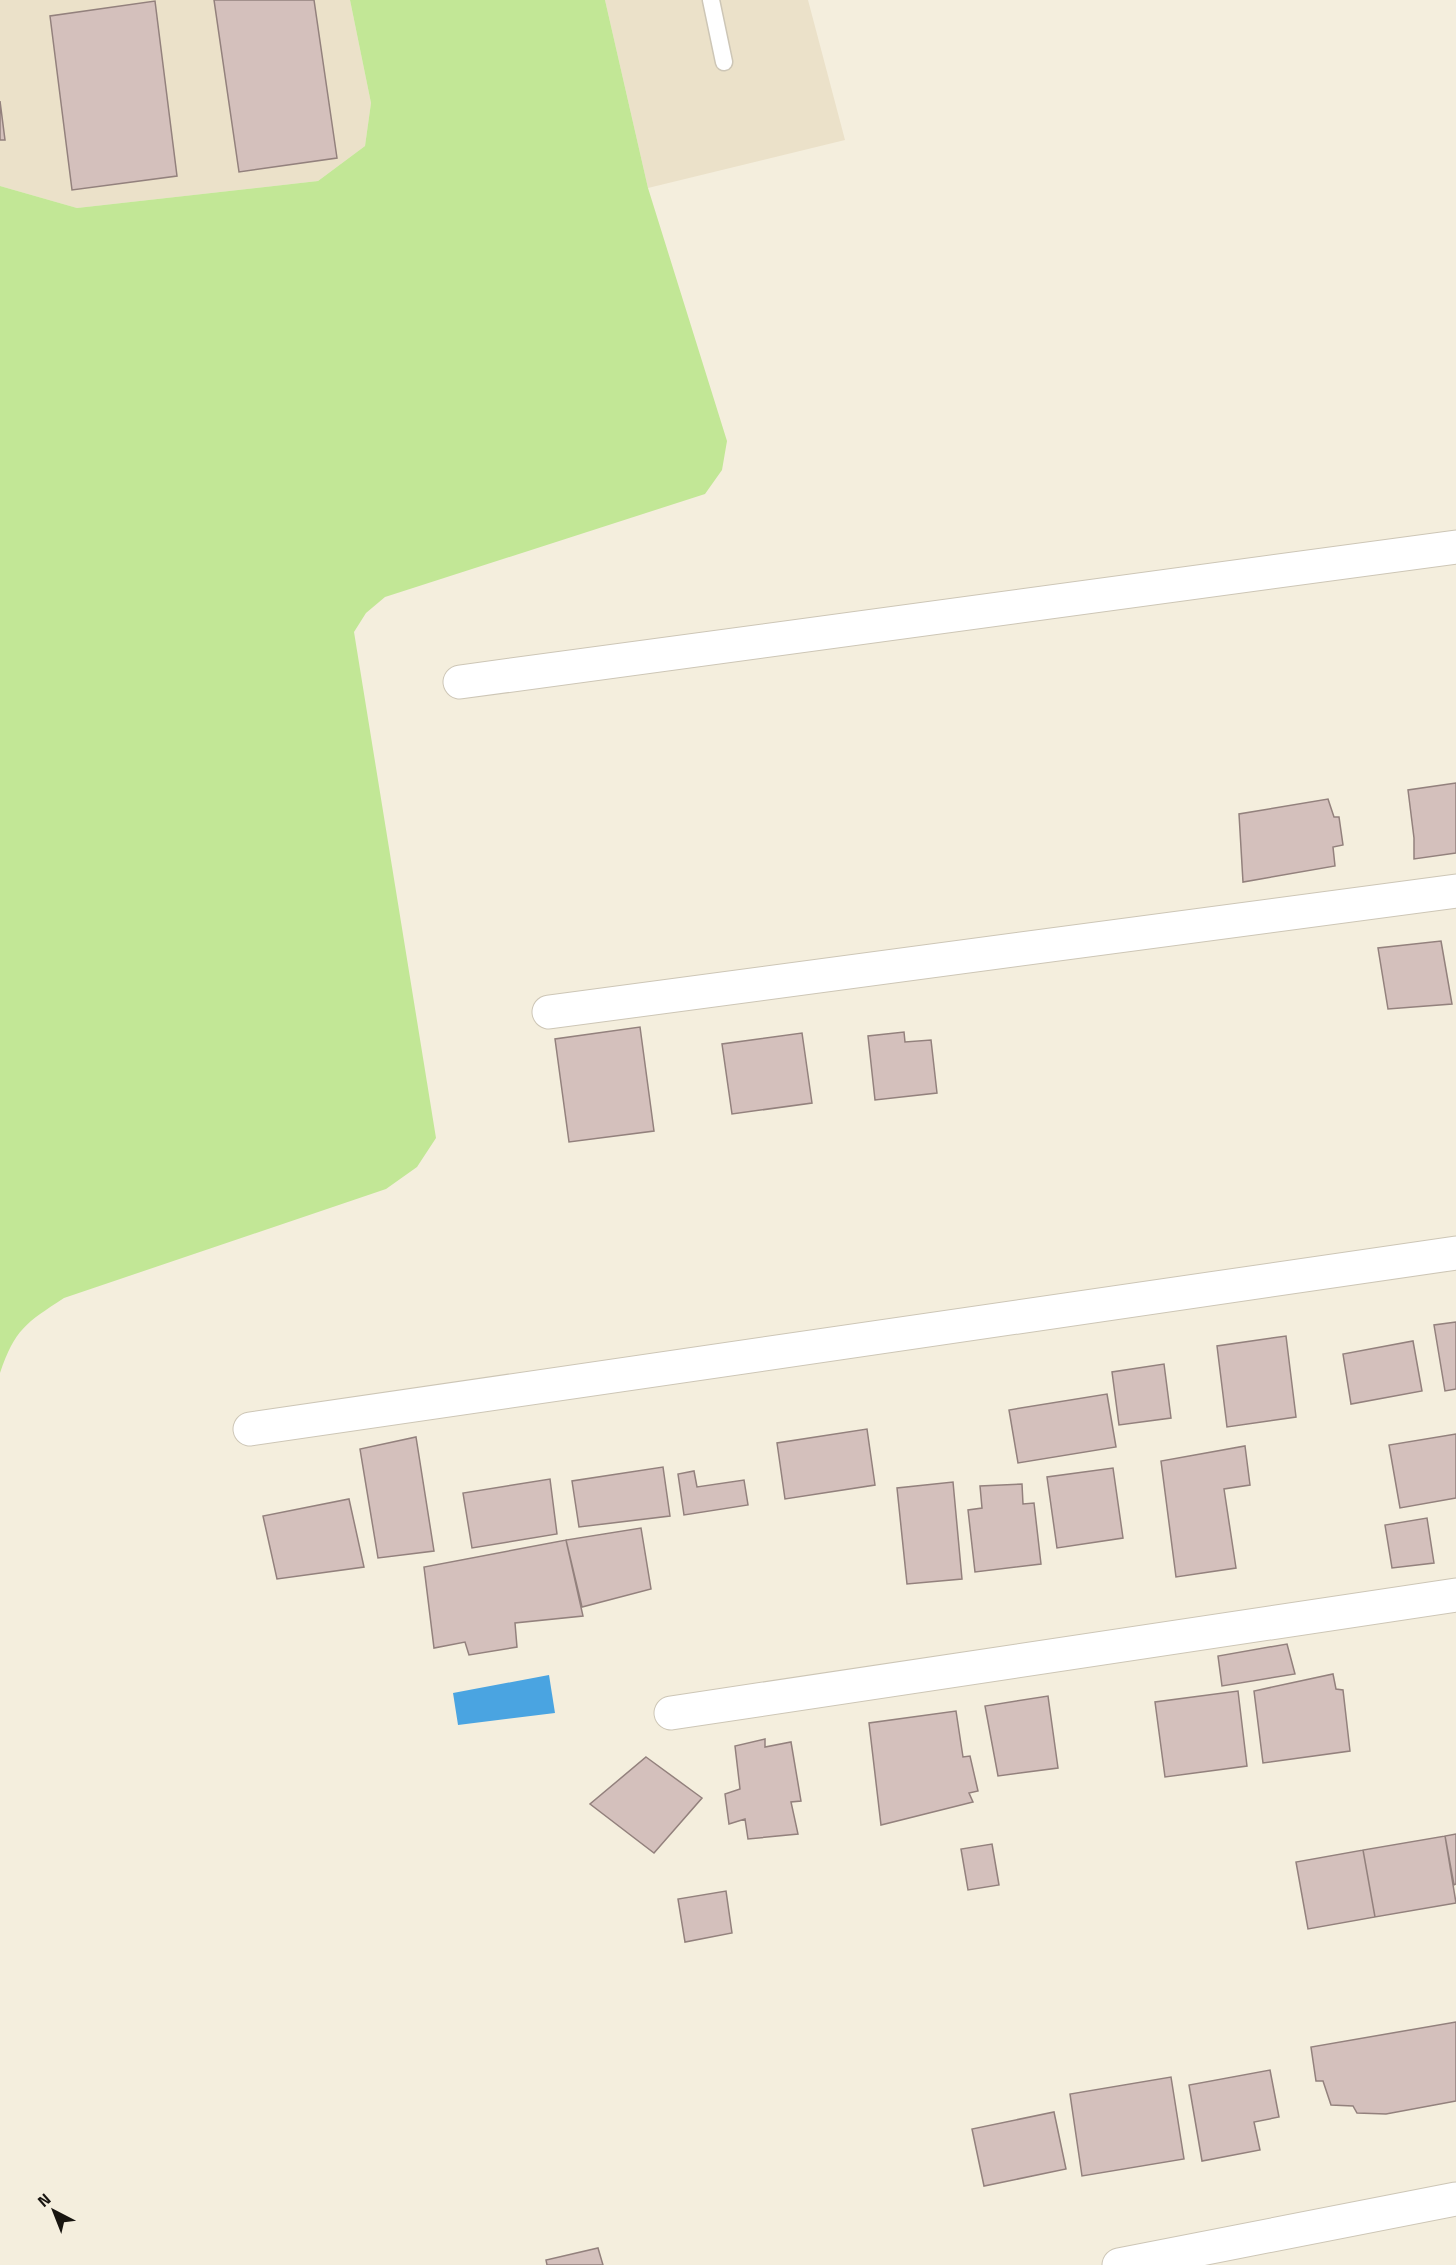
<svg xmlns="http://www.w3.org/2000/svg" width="1456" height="2265" font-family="'Titillium Web',sans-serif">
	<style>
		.built { fill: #ebe1c9 }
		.green { fill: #c2e796 }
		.water { fill: #4aa4e1 }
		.building { fill: #d4c0bc; stroke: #93817d; stroke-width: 1.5 }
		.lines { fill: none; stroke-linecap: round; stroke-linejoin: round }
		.lane-casing { stroke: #cdc6b6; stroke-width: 19 }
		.street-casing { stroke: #cdc6b6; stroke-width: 35 }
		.lane { stroke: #fff; stroke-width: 16 }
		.street { stroke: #fff; stroke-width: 33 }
	</style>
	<rect width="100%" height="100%" fill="#f4eedd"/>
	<path class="built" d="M0 0H350L371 103 365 146 318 181 77 208 0 186Z
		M605 0H808L845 140 648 188Z"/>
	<path class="green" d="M350 0H605L648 188 727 441 722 470 705 494 385 597 366 613 354 632 436 1138 417 1167 386 1189 64 1298C26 1323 15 1329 0 1373V186L77 208 318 181 365 146 371 103Z"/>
	<path class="water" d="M549 1675 555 1713 458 1725 453 1693Z"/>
	<path class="building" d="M214 0H314L337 158 239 172Z
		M155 1 177 176 72 190 50 16Z
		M0 101 5 140H0Z
		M1456 783V853L1414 859V838L1408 790Z
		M1328 799 1334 817H1339L1343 845 1333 847 1335 866 1243 882 1239 814Z
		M1441 941 1452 1004 1388 1009 1378 948Z
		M640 1027 654 1131 569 1142 555 1039Z
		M904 1032 905 1042 931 1040 937 1093 875 1100 868 1036Z
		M802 1033 812 1103 732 1114 722 1044Z
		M1456 1322V1389L1445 1391 1434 1325Z
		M1286 1336 1296 1417 1227 1427 1217 1346Z
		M1413 1341 1422 1391 1351 1404 1343 1354Z
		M1164 1364 1171 1418 1119 1425 1112 1372Z
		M1107 1394 1116 1447 1018 1463 1009 1410Z
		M867 1429 875 1485 785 1499 777 1443Z
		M1456 1434V1498L1400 1508 1389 1445Z
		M416 1437 434 1551 378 1558 360 1449Z
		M1245 1446 1250 1485 1224 1489 1236 1568 1176 1577 1161 1461Z
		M663 1467 670 1516 579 1527 572 1481Z
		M1113 1468 1123 1538 1057 1548 1047 1477Z
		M694 1471 697 1487 744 1480 748 1505 684 1515 678 1474Z
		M550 1479 557 1534 472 1548 463 1493Z
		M953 1482 962 1579 907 1584 897 1488Z
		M1022 1484 1023 1504 1034 1503 1041 1564 975 1572 968 1510 982 1508 980 1486Z
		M349 1499 364 1567 277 1579 263 1516Z
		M1427 1518 1434 1563 1392 1568 1385 1525Z
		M641 1528 651 1589 582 1607 566 1540Z
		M566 1540 583 1616 515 1623 517 1647 469 1655 465 1642 434 1648 424 1567Z
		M1287 1644 1295 1674 1222 1686 1218 1656Z
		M1333 1674 1336 1689 1343 1690 1350 1751 1263 1763 1254 1691Z
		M1238 1691 1247 1766 1165 1777 1155 1702Z
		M1048 1696 1058 1768 998 1776 985 1706Z
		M956 1711 963 1757 970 1756 978 1791 969 1793 973 1802 881 1825 869 1723Z
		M765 1739V1747L791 1742 801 1801 791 1802 798 1834 748 1839 745 1819 729 1824 725 1794 740 1789 735 1746Z
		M646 1757 702 1798 654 1853 590 1804Z
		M1456 1834V1884L1454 1885 1445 1836Z
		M1445 1836 1456 1903 1375 1917 1363 1850Z
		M992 1844 999 1885 968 1890 961 1849Z
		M1363 1850 1375 1917 1308 1929 1296 1862Z
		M726 1891 732 1933 685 1942 678 1899Z
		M1456 2022V2101L1386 2114 1357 2113 1353 2106 1331 2105 1323 2081H1316L1311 2047Z
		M1270 2070 1279 2117 1254 2122 1260 2150 1202 2161 1189 2085Z
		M1171 2077 1184 2159 1082 2176 1070 2094Z
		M1054 2112 1066 2169 984 2186 972 2129Z
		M598 2248 603 2265H547L546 2260Z"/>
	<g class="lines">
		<defs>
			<path id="lane" d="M711 0 724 62"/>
			<path id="street" d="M460 682 1456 547
				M549 1012 1456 891
				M250 1429 1456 1253
				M671 1713 1456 1595
				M1119 2265 1456 2199"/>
		</defs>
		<use href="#lane" class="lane-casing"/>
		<use href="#street" class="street-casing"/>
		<use href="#lane" class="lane"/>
		<use href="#street" class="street"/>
	</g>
	<g transform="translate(54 2211) rotate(318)" stroke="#f4eedd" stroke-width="4.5" paint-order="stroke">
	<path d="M0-4.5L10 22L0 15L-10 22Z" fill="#181510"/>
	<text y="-9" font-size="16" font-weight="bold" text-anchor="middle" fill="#181510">N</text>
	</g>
</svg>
